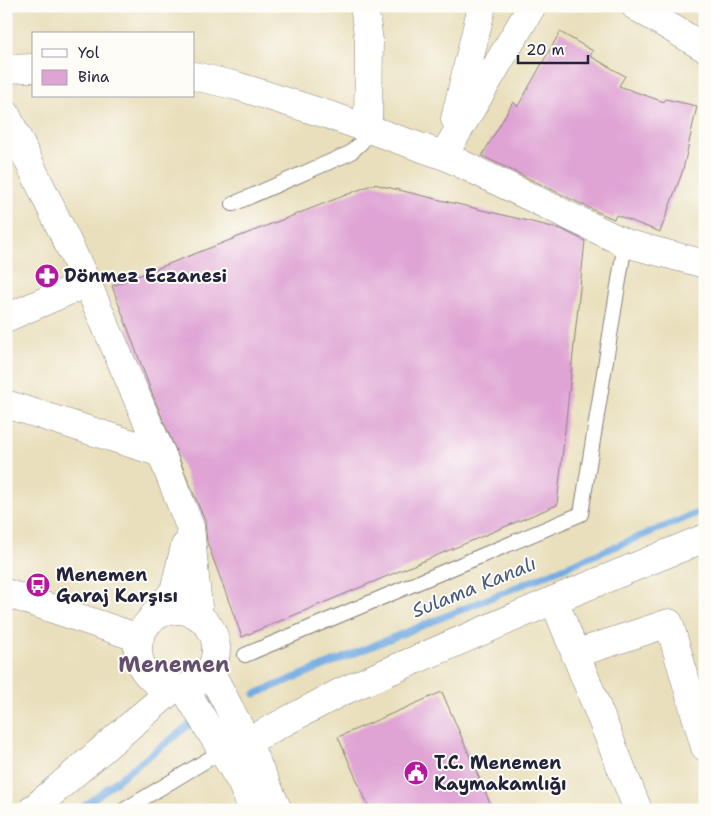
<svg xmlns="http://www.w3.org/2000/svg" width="711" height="816" font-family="'Shantell Sans',sans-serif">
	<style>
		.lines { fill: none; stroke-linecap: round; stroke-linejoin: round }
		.stream { stroke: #74ace3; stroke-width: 7 }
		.building { fill: #dfa3d4 }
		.lane-casing { stroke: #86807c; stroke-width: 16 }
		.street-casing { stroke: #86807c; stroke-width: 29 }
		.secondary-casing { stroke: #86807c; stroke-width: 29 }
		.lane { stroke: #fff; stroke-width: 14 }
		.street { stroke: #fff; stroke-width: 28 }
		.secondary { stroke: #fff; stroke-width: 28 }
		.labels { text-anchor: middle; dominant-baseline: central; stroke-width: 4; stroke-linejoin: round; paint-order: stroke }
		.poi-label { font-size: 18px; font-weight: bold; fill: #22223b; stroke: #fdfcf7; text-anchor: start }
		.water-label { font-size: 19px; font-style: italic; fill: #43597e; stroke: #fdfcf7 }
		.district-label { font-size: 22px; font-weight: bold; fill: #644f71; stroke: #fdfcf7 }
	</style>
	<rect width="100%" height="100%" fill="#fdfcf7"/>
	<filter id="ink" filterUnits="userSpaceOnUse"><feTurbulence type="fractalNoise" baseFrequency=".02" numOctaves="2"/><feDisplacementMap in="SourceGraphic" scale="10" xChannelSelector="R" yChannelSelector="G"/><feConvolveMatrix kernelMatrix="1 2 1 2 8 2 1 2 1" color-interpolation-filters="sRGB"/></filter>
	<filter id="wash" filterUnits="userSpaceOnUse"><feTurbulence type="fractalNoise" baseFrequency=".0096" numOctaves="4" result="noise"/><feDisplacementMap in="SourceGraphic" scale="20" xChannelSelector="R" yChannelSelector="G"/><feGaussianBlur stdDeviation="1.12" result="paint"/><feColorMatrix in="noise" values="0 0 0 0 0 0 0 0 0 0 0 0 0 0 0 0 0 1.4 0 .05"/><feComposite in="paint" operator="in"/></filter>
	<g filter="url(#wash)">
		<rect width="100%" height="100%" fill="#e9dfbc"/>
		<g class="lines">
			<path class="stream" d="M255 694 705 510
				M79 810 193 722"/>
		</g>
		<g id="blocks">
			<path class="building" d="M560 32 593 51 590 56 625 76 619 86 664 102 665 99 697 106 683 170 660 232 616 215 614 219 600 213 482 156 513 102 518 106Z
				M374 184 561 229 585 241 557 505 242 637 207 542 205 521 151 391 112 286Z
				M442 692 493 810H370L338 737Z"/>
		</g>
	</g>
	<g filter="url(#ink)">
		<use href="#blocks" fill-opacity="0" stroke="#86807c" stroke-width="1"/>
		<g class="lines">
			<defs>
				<path id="lane" d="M233 204 350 153 362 142 368 129
					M245 655 581 514 625 243
					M124 810 222 751"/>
				<path id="street" d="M364 6 369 41 368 129
					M635 6 705 48
					M6 69 34 68
					M194 76 237 86 332 116 445 156 625 243 705 264
					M455 119 482 6
					M445 156 449 146 532 6
					M6 318 87 283
					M6 404 161 453
					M554 600 638 810
					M575 654 669 623 705 747"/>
				<path id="secondary" d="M6 114 87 283 161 453 190 527 199 617
					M6 593 139 638
					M138 649a39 39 0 1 1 78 0a39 39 0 1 1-78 0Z
					M151 619 174 591 185 546
					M210 671 247 742 278 810
					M184 688 241 782 253 810
					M247 742 341 692 554 600 705 538
					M32 810 173 689"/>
			</defs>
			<use href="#lane" class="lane-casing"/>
			<use href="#street" class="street-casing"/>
			<use href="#secondary" class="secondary-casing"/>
			<use href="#lane" class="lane"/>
			<use href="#street" class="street"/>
			<use href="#secondary" class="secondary"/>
		</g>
	</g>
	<defs>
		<symbol id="pharmacy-disc" viewBox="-11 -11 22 22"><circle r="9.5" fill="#b5179e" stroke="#fdfcf7"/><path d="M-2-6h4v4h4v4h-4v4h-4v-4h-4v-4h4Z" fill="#fff"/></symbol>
		<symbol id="bus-disc" viewBox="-11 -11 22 22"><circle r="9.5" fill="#b5179e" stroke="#fdfcf7"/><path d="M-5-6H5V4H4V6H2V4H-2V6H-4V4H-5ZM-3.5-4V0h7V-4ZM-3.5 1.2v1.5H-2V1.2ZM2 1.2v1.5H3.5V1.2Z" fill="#fff"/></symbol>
		<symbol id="civic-disc" viewBox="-11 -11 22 22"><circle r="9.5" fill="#b5179e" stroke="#fdfcf7"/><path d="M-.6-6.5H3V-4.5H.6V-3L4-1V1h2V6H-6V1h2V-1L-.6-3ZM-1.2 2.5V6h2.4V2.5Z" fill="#fff"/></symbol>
	</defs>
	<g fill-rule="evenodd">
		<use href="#pharmacy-disc" x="33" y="262" width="28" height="28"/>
		<use href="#bus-disc" x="24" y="571" width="28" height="28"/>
		<use href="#civic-disc" x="402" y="759" width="28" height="28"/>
	</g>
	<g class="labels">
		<g class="poi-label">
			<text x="64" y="276">Dönmez Eczanesi</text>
			<text x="56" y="575">Menemen<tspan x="56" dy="21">Garaj Karşısı</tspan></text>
			<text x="434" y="763">T.C. Menemen<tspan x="434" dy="21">Kaymakamlığı</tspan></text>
		</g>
		<g class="water-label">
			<text transform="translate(474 587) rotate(-22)">Sulama Kanalı</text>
		</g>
		<g class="district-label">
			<text x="174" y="664">Menemen</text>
		</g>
	</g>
	<rect width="711" height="816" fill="none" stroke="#fdfcf7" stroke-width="25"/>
	<rect x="32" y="32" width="162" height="65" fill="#fdfcf7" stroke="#a5a5ac"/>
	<rect x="42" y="49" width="25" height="8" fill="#ffffff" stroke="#a5a5ac"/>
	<text x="78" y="58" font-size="15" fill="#22223b">Yol</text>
	<rect x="42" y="70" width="25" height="15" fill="#dfa3d4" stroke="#a5a5ac"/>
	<text x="78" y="82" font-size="15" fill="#22223b">Bina</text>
	<path d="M518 55v8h70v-8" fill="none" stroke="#22223b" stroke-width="2.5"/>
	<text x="526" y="55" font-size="15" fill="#22223b" stroke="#fdfcf7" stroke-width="4" paint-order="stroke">20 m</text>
</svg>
